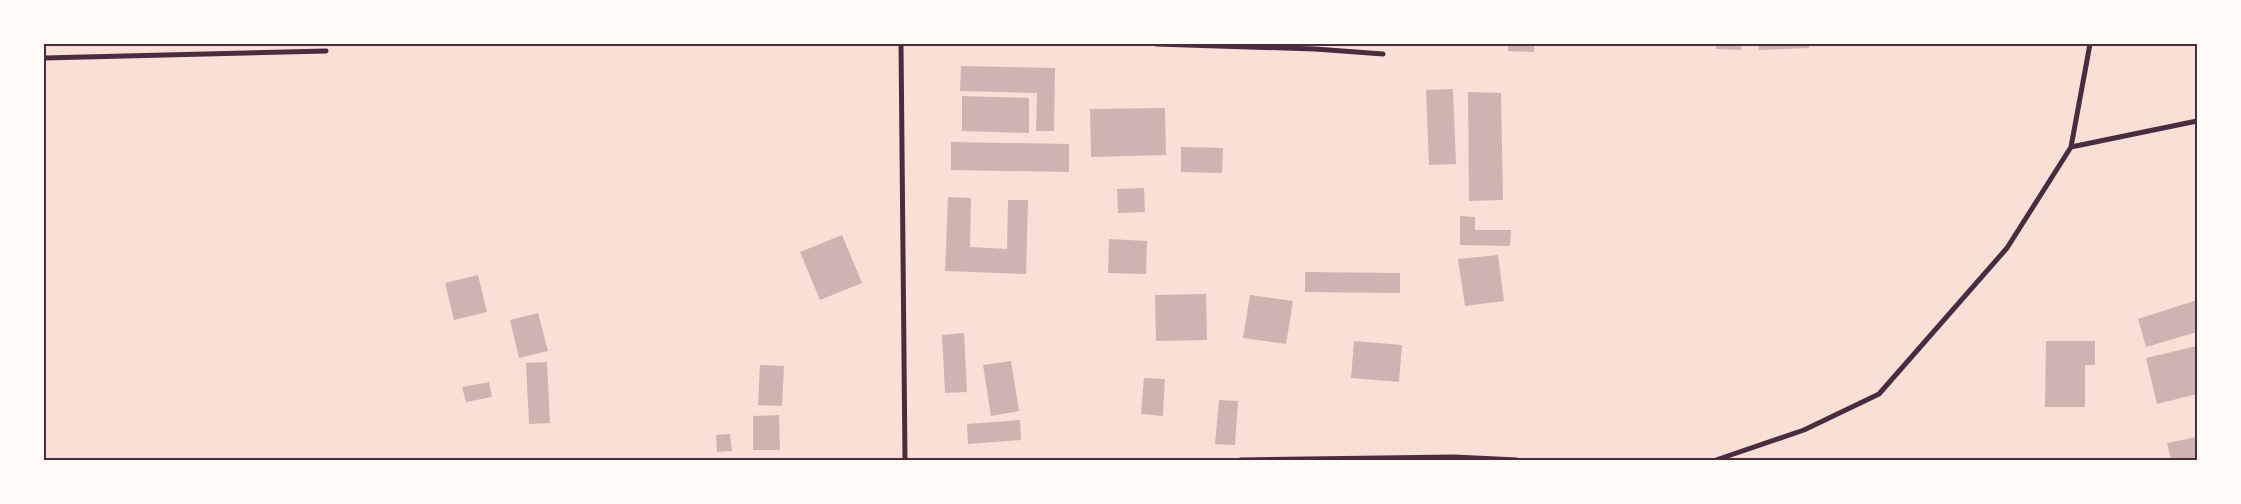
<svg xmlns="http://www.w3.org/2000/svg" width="2241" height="504" font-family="'Varela Round',sans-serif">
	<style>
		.building { fill: #ccb4b1 }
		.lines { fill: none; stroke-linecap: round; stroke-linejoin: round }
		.minor { stroke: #4a2c40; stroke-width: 5 }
		.neatline { fill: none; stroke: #4a2c40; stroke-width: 2 }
	</style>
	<rect width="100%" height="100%" fill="#f7e1d7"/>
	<path class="building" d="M1508 44H1534V52L1508 51Z
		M1716 44H1742L1741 50 1716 49Z
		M1758 44H1809V48L1759 50Z
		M961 66 1055 68 1054 131H1036L1037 93 960 91Z
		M1453 89 1456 164 1429 165 1426 90Z
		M1468 92 1501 93 1503 200 1469 201Z
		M962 96 1029 98V133L962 131Z
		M1165 108 1166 155 1091 157 1090 109Z
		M951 142 1069 144V172L951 170Z
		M1181 147 1223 148 1222 173 1181 172Z
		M1144 188 1145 212 1118 213 1117 189Z
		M948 197 971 198 970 247 1007 249 1008 200H1028L1026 274 945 271Z
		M1460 216 1475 217V230H1511L1510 246 1460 245Z
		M842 235 862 283 820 300 800 252Z
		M1109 239 1147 241 1146 274 1108 273Z
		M1498 255 1504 301 1465 306 1458 259Z
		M1305 272 1400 273V293L1305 292Z
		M478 275 487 312 454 320 445 283Z
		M1206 294 1207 340 1156 341 1155 295Z
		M1250 295 1293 301 1286 344 1243 338Z
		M2197 300V332L2146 347 2138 319Z
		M538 313 548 351 519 358 510 320Z
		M964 333 967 392 945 393 942 335Z
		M1354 341 1402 345 1399 382 1351 378Z
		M2046 341H2095V365H2085V407H2045Z
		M2197 346V394L2157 404 2146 358Z
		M1011 361 1019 411 991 416 983 365Z
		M547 362 550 423 529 424 526 363Z
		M760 365 784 366 782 406 758 405Z
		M1144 378 1165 379 1163 416 1141 414Z
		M489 382 492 397 466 402 462 387Z
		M1219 400 1238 401 1235 445 1215 444Z
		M779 415 780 450H753V416Z
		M1020 420 1021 440 968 444 967 424Z
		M730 434 732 451 717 452 716 435Z
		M2197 437V460H2171L2167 443Z"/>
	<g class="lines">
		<path class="minor" d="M901 44 905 460
			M1156 44 1315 49 1383 54
			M44 58 326 51
			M2071 147 2197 121
			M1240 460 1454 457 1517 460
			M1716 460 1804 430 1879 394 2007 248 2071 147 2090 44"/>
	</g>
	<rect width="2241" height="504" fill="none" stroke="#fffaf5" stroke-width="90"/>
	<rect x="45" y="45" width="2151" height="414" class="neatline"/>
</svg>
